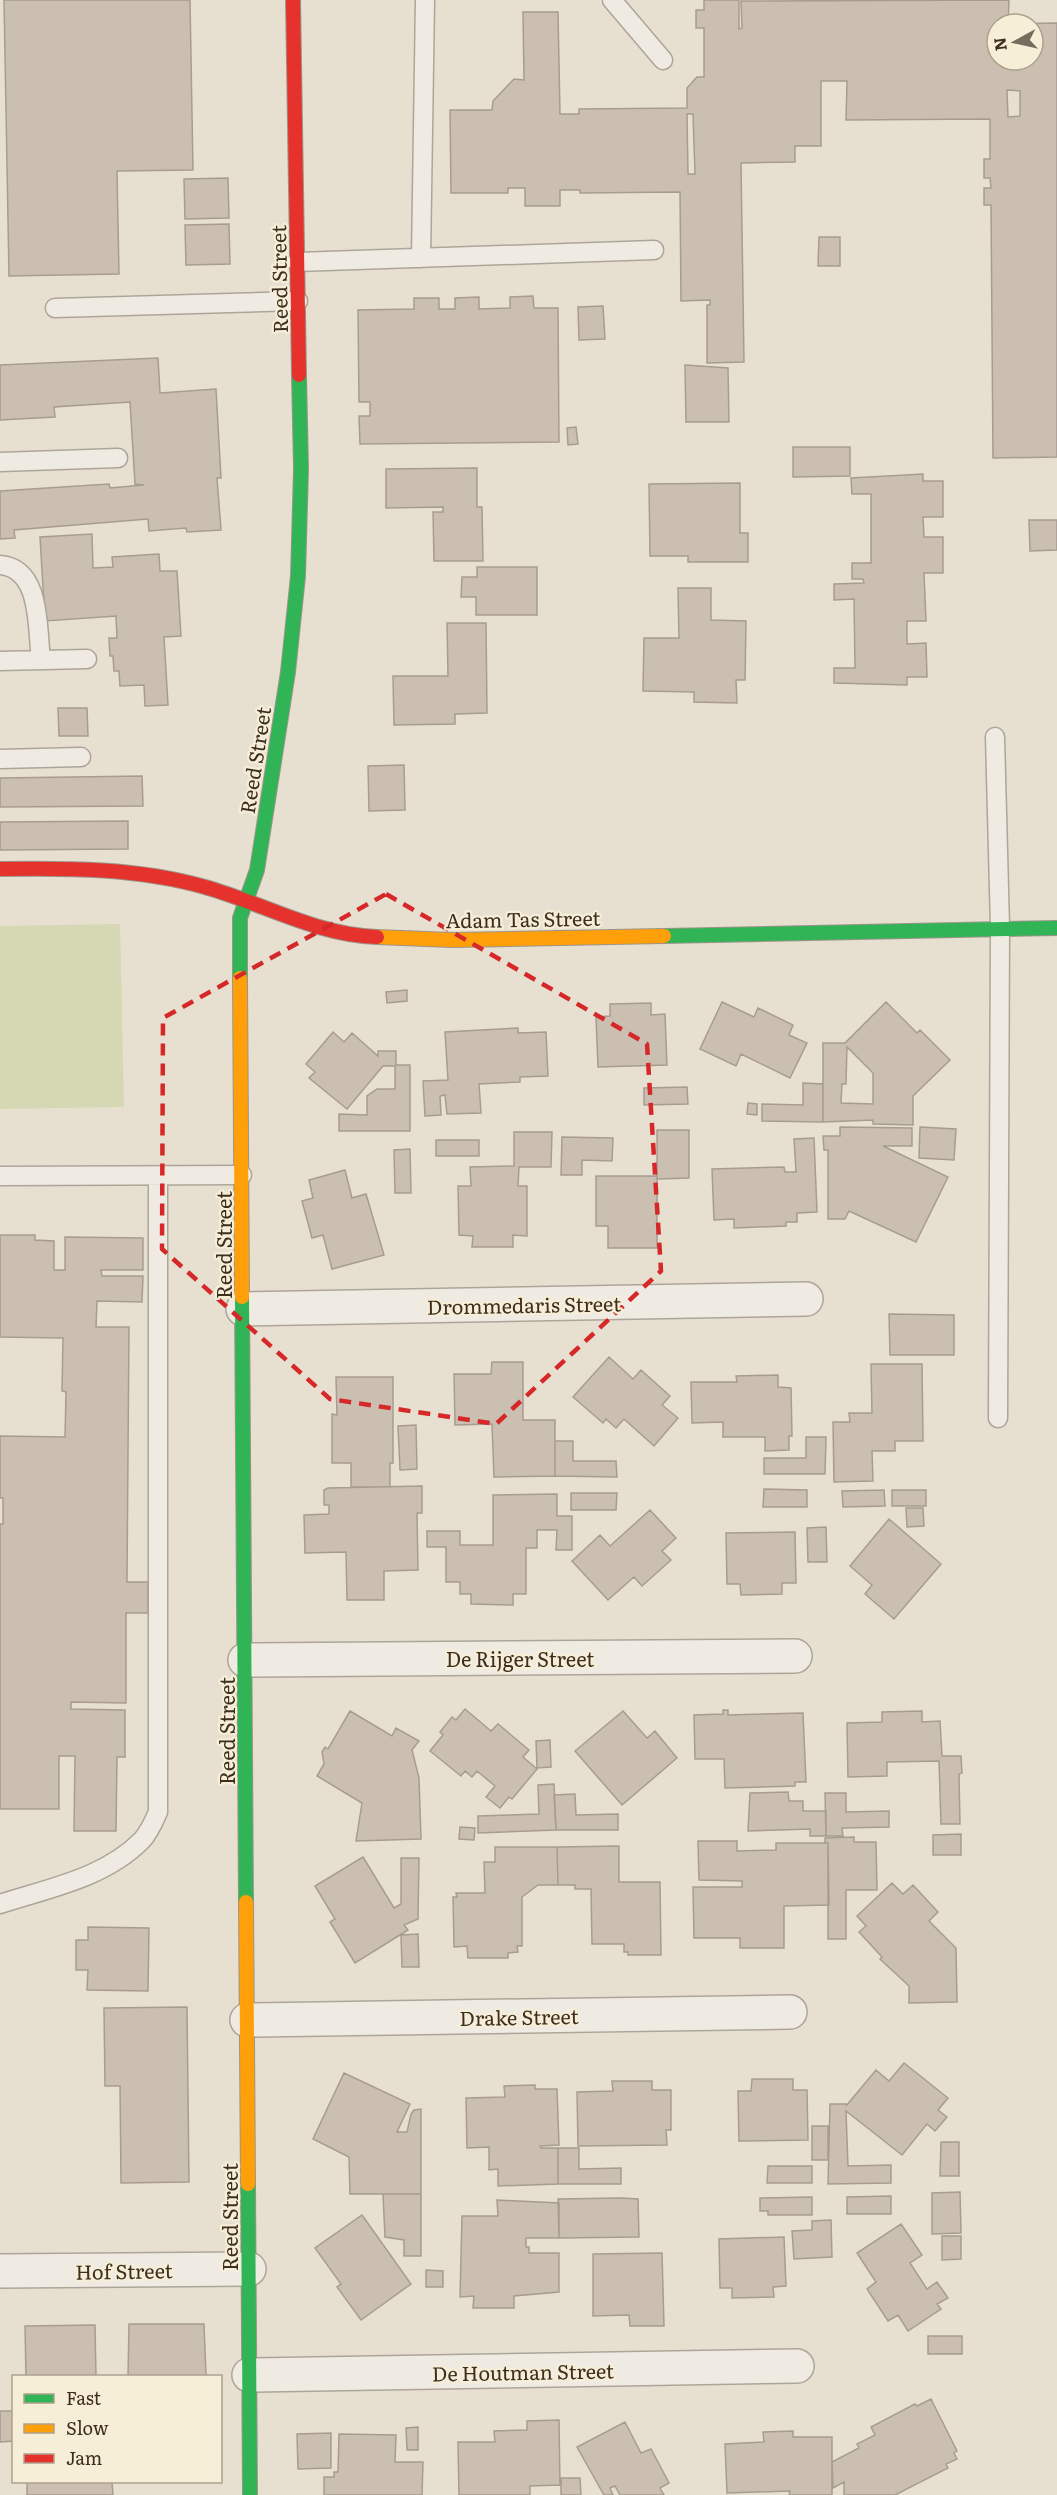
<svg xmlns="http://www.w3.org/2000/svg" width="1057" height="2495" font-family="Literata,serif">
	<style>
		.green { fill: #d6d7b3 }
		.building { fill: #cbbfb2; stroke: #a89c90; stroke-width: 1.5; fill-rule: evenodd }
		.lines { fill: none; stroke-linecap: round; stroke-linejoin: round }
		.lane-casing { stroke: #ada599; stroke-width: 21 }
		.street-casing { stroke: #ada599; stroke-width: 36 }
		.fast-casing { stroke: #9c958a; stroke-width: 16 }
		.slow-casing { stroke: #9c958a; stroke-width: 16 }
		.jam-casing { stroke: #9c958a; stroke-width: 16 }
		.lane { stroke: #efebe3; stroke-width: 18 }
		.street { stroke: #efebe3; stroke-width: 33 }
		.fast { stroke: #30b455; stroke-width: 14 }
		.slow { stroke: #ff9f0a; stroke-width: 14 }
		.jam { stroke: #e5322d; stroke-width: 14 }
		.marked { fill: none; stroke: #d62828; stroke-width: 4.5; stroke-dasharray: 12 8; stroke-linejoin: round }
		.labels { text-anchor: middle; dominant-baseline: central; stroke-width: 4.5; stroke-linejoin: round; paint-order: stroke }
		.street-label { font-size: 20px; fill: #3d2e20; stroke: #f7eed8 }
	</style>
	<rect width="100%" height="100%" fill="#e7e0d1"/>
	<path class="green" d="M120 924 124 1107 0 1109V926Z"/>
	<path class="building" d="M4 0H190L193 170 117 171 119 274 9 276Z
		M704 0H739V29L742 28 741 1 1009 0 1008 24 1057 23V457L993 458 991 205H984V188H991L990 178H984V159H990V119L846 120 847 81H821V146H795V162L741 163 744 362 707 363V305H710V300L681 301 680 192 580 193V190H560V206H525V188H508V193H451L450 110H492L493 101 514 79 524 80 523 12H558L560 114H579V109L687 108V88L697 77H704V28H696V10H704ZM997 24H1033V60H997ZM1007 90 1020 91V116L1008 117ZM687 114H693L695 174H688Z
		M228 178 229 218 185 219 184 179Z
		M229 224 230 264 186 265 185 225Z
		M819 237H840V266H818Z
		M533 296 534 308H558L559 442 360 444 359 416H370V402H359L358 310 414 309V298H439V309H455V298L479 297V309L510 308V297Z
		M603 306 605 339 579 340 578 307Z
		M158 358 160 393 216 389 221 478H217L221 530 187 532 186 528 149 531 148 519 14 530 15 538 0 539V491L109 484 110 488 144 485 135 484 130 402 54 407 55 417 0 420V365Z
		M685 365 728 368 729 422H686Z
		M576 427 578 444 568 445 567 428Z
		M793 447H850V476L793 477Z
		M477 468V507H482L483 561H434L433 512H443V507L386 508V469Z
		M923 474V481H943V517H923L924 537H943V573H924L926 621H907V644L926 643 927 677H907V685L834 683V668H855L854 599 834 600V584L864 583 863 579H852V563H871V494H852L851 478Z
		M740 483V533H748V562H688V556H650L649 484Z
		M1029 520H1057V550L1030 551Z
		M92 534 93 568 113 567 112 557 159 554 160 571H177L181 636 164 637 168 705 145 706 144 685 120 686 119 671H114L113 656H110L109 638H117L116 616 45 621 40 537Z
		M477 567H537V615H476V597H461L462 577H477Z
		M678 588H711V620L746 621 745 680H736L737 703 694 702V692L643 691 644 638H679Z
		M447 623H486L487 713 455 714V724L394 725 393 676H448Z
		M58 708H87L88 736H59Z
		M404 765 405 810 369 811 368 766Z
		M142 776 143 806 0 807V778Z
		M128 821V849L0 850V822Z
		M407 990V1001L387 1003 386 992Z
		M722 1002 754 1017 758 1008 793 1025 789 1035 807 1043 790 1078 741 1054 736 1066 700 1049Z
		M886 1002 917 1033 920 1030 950 1060 913 1096V1125L873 1124V1120L823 1122V1043H845ZM847 1047 873 1073V1104L841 1103 842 1084H846Z
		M651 1003V1015L665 1014 667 1065 598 1067 596 1017 610 1016V1004Z
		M518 1028V1033L546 1032 548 1076 520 1077V1082L479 1084 481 1113 447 1114 445 1095 440 1096 441 1115 425 1116 423 1081 448 1080 445 1032Z
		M333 1032 344 1042 352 1033 378 1056V1051H396V1065H410V1131H339V1114L367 1115V1096L377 1089H395V1066H383L347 1109 309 1078 315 1072 306 1064Z
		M803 1083 823 1084V1122L762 1121V1104L803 1105Z
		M687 1087 688 1104 644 1105V1088Z
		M748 1103 757 1104V1115L747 1114Z
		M840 1127 912 1128V1146H883L948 1177 916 1242 849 1211 845 1219H828V1150H824L823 1136H840Z
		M920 1127 956 1129 954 1160 919 1158Z
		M657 1130H689V1178L657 1179Z
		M514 1132H552L551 1167H519L518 1186H527V1236L513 1235V1247H472L473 1236 459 1235 458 1186H471L470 1167 514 1166Z
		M562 1137 613 1138 612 1161 582 1160V1175H561Z
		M814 1138 817 1212 797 1213V1222H786V1226L734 1228V1219L714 1220 712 1169 784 1167 785 1172H796L794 1139Z
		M436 1140H479V1156H436Z
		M410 1149 411 1193H395L394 1150Z
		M345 1170 352 1198 366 1194 384 1255 332 1269 323 1235 312 1238 302 1201 313 1198 309 1180Z
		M596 1176H657V1248H608V1226H596Z
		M0 1235H35V1240L54 1241V1270H65V1237L143 1238V1270H101L102 1276H143L142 1302 97 1301 96 1327H129L127 1582H148V1613H126V1703L71 1702V1709L125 1710V1757H117L116 1831H74L75 1756H59V1809H0V1524H3V1498H0V1436L65 1437 66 1392 62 1391 63 1338 0 1337Z
		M889 1314 954 1315V1355H890Z
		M609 1357 633 1379 641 1370 670 1396 662 1405 678 1418 654 1446 624 1419 616 1428 606 1419 603 1423 573 1397Z
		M492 1362H523V1420H555V1476L494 1477 492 1424 455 1425 454 1374H491Z
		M871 1364H922L923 1441H895V1451H872L873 1481 834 1482 833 1422H850L849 1413H872Z
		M778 1375V1387L791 1388 792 1436H789V1450L765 1451V1437H723V1422L692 1423 691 1382H737L736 1376Z
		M336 1377H393V1463H390V1487H351V1463H332V1414L337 1415Z
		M416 1425 417 1469 400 1470 398 1426Z
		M806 1437H826L825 1474H764V1458H806Z
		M555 1441H573V1461H616L617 1477 555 1476Z
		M422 1486V1513H417L418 1570 384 1571V1600H347L346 1552 305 1553 304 1515 329 1514V1505H324V1490L328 1488Z
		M764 1489 807 1490V1507H763Z
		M884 1490 885 1506 843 1507 842 1491Z
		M892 1490H926V1506H892Z
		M571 1493H617L616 1510H571Z
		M557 1494V1516H572V1550H556L557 1530H537V1548H526V1594H513V1605L471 1604V1594H460V1582H446V1547H427V1531H460V1545H493V1495Z
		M906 1508H923L924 1526 907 1527Z
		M650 1510 676 1538 662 1551 671 1560 642 1586 634 1577 608 1600 572 1561 600 1535 610 1546Z
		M889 1519 941 1564 894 1619 865 1594 872 1585 850 1566Z
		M826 1527 827 1562H808L807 1528Z
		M795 1532 796 1583H782V1594L741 1595 740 1584H727L726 1533Z
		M465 1709 491 1731 498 1724 529 1750 523 1757 537 1769 512 1799 509 1797 500 1808 486 1797 495 1786 477 1771 472 1777 465 1771 461 1776 430 1751 443 1735 440 1732 452 1717 456 1720Z
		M723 1710H728V1715L803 1713 806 1782H795V1786L725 1788 724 1759H695L694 1715 723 1714Z
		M350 1711 392 1736 396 1728 419 1741 412 1750 419 1778 421 1839 356 1841 362 1803 317 1776 324 1764 322 1752 325 1747 328 1749Z
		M623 1711 647 1738 655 1731 677 1758 622 1805 575 1751Z
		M922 1711V1722L940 1721 942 1756H961L962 1773 959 1774 960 1824H941L939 1761 887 1762V1776L848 1777 847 1723 882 1722V1712Z
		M550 1740 551 1767 537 1768 536 1741Z
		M554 1784 556 1830 478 1833V1816L539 1814 538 1785Z
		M788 1792 789 1801H803V1811H826V1836H810V1829L748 1831 750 1793Z
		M825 1793H846V1812L889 1811V1827L842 1828 843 1836H826Z
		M575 1794 576 1815 618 1814V1830H556L554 1795Z
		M460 1827 475 1828 474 1840 459 1839Z
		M961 1834V1855H933V1835Z
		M854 1837V1842H876L877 1890H846V1939H828V1843L825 1842V1838Z
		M698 1841H737V1851L776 1850V1843H828L829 1905 784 1906V1948H740V1938H694L693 1887H742V1881L699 1880Z
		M619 1846V1882H660L661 1955H628V1952H624V1944H592L591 1889H575V1885H558L557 1847Z
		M495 1847H557L558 1885H538L522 1897V1946H517L518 1952 508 1953V1958H468L467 1946 454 1947 453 1897H457L456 1893H485L484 1862H495Z
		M363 1857 394 1908 401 1904V1858H419L418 1919 404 1925 408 1930 355 1963 330 1922 335 1919 315 1886Z
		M892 1883 903 1894 913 1885 938 1912 929 1921 956 1948 957 2002 909 2003V1986L880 1959 882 1957 859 1932 866 1926 857 1916Z
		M88 1927 149 1928 148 1991 87 1990 88 1970H76V1940H88Z
		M418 1934 419 1967H402L401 1935Z
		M187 2007 189 2182 121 2183 120 2086H105L104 2008Z
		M904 2063 948 2098 938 2110 947 2117 935 2131 927 2124 902 2155 846 2111 848 2166 891 2165V2183L828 2184 830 2104H847L846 2106 876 2070 889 2081Z
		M344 2073 410 2104 397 2132H407L411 2114 414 2110 421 2109V2194H350L349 2157 313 2139Z
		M752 2079H793V2090H807L808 2140 739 2141 738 2091H751Z
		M612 2081H652V2090H671V2130H666L667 2145 578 2146 577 2092 613 2091Z
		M535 2085V2089H557L559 2145 540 2146 541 2148H558V2184L498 2186V2169L489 2170V2147L467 2148 466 2098 505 2097 504 2086Z
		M812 2126H828V2160H812Z
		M941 2142H959V2176H940Z
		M558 2148H579V2169L621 2168V2184H558Z
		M768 2166H812V2183H767Z
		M960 2192 961 2233 932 2234V2193Z
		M383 2194H421V2256H404V2240L385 2237Z
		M891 2196V2214H847V2197Z
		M812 2197V2215H768V2211H760V2198Z
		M621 2198 638 2199 639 2237 559 2238 558 2199Z
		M497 2200 559 2203V2238H526V2247H529V2253H559V2292L514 2296V2308H473L474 2296 460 2297 462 2216H498Z
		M362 2215 411 2284 361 2320 337 2287 341 2284 315 2248Z
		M831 2220 832 2257 794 2259 792 2231 812 2230V2221Z
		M901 2224 922 2255 910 2263 927 2289 937 2282 948 2298 937 2304 941 2309 908 2331 898 2315 888 2321 867 2289 876 2282 857 2253Z
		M942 2236H961V2259L942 2260Z
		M784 2237 786 2286 773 2287 774 2297 732 2298V2288H720L719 2239Z
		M662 2253 664 2326H630L629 2315 593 2316V2254Z
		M426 2270 443 2271V2287H426Z
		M129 2324H204L206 2376H128Z
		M95 2325 96 2376H26L25 2326Z
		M928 2336H962V2354H928Z
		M931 2399 957 2451 954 2453 957 2459 946 2464 948 2468 895 2495H844V2482L833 2488 832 2462 859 2448 857 2444 875 2435 871 2427 915 2404 917 2406Z
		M0 2411H14V2441L0 2442Z
		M559 2420 560 2485 530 2486V2495H459L458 2442H495L494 2431 527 2430V2421Z
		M625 2422 641 2453 651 2449 669 2483 660 2488 664 2495H620L615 2486 610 2488 613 2495H604L577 2447Z
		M418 2427V2450H407L406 2428Z
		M793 2431V2437H832V2495H789L790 2491 727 2493 725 2444 764 2442 763 2432Z
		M331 2433V2468L298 2469 297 2434Z
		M339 2434 396 2435 395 2462H423L422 2495H324V2477H334V2472H338Z
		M561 2478H580L581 2495H561Z
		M27 2482H112L113 2495H27Z"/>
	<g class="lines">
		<defs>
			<path id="lane" d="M612 0 663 60
				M421 258 425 0
				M297 262 654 250
				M55 308 298 301
				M0 462 118 458
				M0 565C42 568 37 630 41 660
				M0 661 87 659
				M995 737 1000 927 998 1418
				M0 759 81 757
				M0 1176 242 1175
				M0 1904C49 1888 105 1878 142 1840 149 1833 154 1821 158 1812V1176"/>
			<path id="street" d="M243 1309 806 1299
				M245 1660 795 1656
				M247 2020 790 2012
				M0 2271 249 2269
				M249 2375 797 2366"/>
			<path id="fast" d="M664 936 1057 928
				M240 978V918L257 870 288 672 298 576 301 469 299 375
				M242 1297 246 1902
				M248 2184 250 2495"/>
			<path id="slow" d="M377 937 452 940 664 936
				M240 978 242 1297
				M246 1902 248 2184"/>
			<path id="jam" d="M293 0 299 375
				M0 869C69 868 138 868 205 887 262 903 316 935 377 937"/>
		</defs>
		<use href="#lane" class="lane-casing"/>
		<use href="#street" class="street-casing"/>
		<use href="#fast" class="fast-casing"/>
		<use href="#slow" class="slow-casing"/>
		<use href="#jam" class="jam-casing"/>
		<use href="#lane" class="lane"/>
		<use href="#street" class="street"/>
		<use href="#fast" class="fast"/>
		<use href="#slow" class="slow"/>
		<use href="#jam" class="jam"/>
	</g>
	<path class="marked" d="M386 894 647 1044 661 1271 496 1424 330 1399 162 1249 163 1018Z"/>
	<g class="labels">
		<g class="street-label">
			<text transform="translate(278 279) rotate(-91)">Reed Street</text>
			<text transform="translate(254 760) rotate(-81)">Reed Street</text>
			<text transform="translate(523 918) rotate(-1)">Adam Tas Street</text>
			<text transform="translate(223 1245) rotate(-90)">Reed Street</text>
			<text transform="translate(524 1304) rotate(-1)">Drommedaris Street</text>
			<text x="520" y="1658">De Rijger Street</text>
			<text transform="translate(226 1731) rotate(-90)">Reed Street</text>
			<text transform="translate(519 2016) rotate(-1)">Drake Street</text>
			<text transform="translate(229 2217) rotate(-90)">Reed Street</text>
			<text transform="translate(124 2270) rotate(-1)">Hof Street</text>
			<text transform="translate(523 2371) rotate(-1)">De Houtman Street</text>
		</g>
	</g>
	<rect x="12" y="2375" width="210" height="108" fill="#f7eed8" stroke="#ada18e" stroke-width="1.5"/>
	<rect x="24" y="2394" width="30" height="9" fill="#30b455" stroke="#ada18e" stroke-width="1.5"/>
	<text x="66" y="2405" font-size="18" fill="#3d2e20">Fast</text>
	<rect x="24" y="2424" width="30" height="9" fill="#ff9f0a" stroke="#ada18e" stroke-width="1.5"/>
	<text x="66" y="2435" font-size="18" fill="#3d2e20">Slow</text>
	<rect x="24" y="2454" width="30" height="9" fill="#e5322d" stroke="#ada18e" stroke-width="1.5"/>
	<text x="66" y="2465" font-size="18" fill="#3d2e20">Jam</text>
	<g transform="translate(1015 42) rotate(262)"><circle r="28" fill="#f7eed8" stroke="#ada18e" stroke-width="1.5"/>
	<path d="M0-4.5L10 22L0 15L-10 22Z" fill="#786c5e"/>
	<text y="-9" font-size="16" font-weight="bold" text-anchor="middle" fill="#3d2e20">N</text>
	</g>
</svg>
